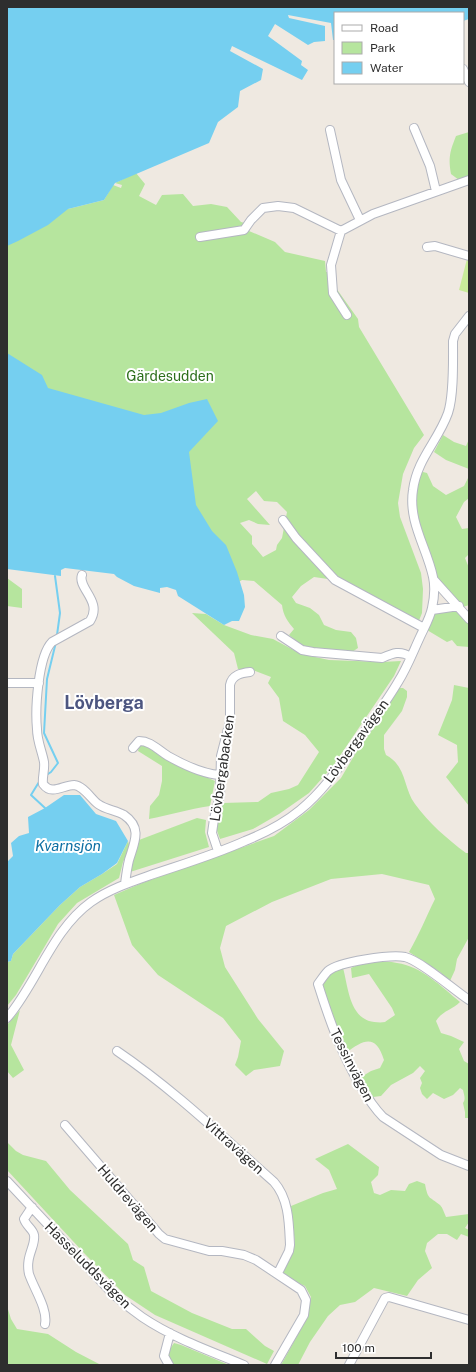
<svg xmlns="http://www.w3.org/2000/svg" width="476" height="1372" font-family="'Public Sans',sans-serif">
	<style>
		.green { fill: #b6e59e; fill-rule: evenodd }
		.pitch { fill: #c9ec9a }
		.water { fill: #75cff0 }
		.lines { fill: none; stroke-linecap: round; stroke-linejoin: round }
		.stream { stroke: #75cff0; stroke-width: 2 }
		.minor-casing { stroke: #b4b7c1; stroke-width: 10 }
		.minor { stroke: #fff; stroke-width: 8 }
		.labels { text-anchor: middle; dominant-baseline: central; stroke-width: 4; stroke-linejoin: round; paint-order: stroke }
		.park-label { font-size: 14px; fill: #2c6e1b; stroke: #fff }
		.street-label { font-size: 14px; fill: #2e2e2e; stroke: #fff }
		.water-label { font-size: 15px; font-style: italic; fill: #0d6fa3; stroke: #fff }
		.district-label { font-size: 18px; font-weight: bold; fill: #4d5680; stroke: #fff }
	</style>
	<rect width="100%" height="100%" fill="#efe9e1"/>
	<path class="green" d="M7 97 68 209 104 200 113 185 121 188 122 185 115 183 136 173 145 184 139 196 156 205 162 195 183 194 193 206 211 204 227 207 241 222 252 225 249 231 275 242 285 252 325 261 326 272H334L336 288 358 319 359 327 424 435 414 448 403 474 398 503 400 517 421 573 423 589 422 613 418 623 335 580 314 577 301 586 292 597 296 603 310 608 319 615 324 625 336 630 351 632 356 638 358 648 352 652 319 651 304 647 289 635 294 629C288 622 283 615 282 605L254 581 242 580 219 594 7 474ZM256 491 264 501 277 502 287 512 282 538 277 545 276 550 263 557 252 544V536L240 523 249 520 258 524 270 525 247 499Z
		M469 132V176L459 180 451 174C448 158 450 151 456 136Z
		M443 435 454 442 466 446 469 439V469L446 460 434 452Z
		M419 471 427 473 433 486 446 495 464 486 469 476V498L464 502 456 517 462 529 469 528V554L465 558 469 568V605L463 607 436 579 418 529 415 504Z
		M7 578 22 589V608L7 606Z
		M456 610 469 621V647L457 646 452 640 447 642 427 630 435 612Z
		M192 613 206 614 224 625 251 635 273 639 301 654 329 660 382 662 401 661 394 676 333 766 309 793 279 814 253 829 220 839 216 828 223 803 258 802 271 793 289 789 298 785 319 752 305 735 283 721 279 698 268 683 271 677 250 669H238L234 653Z
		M454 685 469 688V806L446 777 458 762 457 745 438 735 452 700Z
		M398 688H403L407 691V697L402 711 384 735V749L386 755C407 766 403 788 415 804 429 823 447 839 466 853H469V937L457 959 455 970 450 981 440 972 409 952C419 935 426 917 435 899L429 885 382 874 331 879 272 902 226 926 220 948 225 967 258 1019 284 1051 280 1066 254 1070 246 1076 235 1065 238 1057 241 1041 223 1018 158 975 132 945 114 895 142 883 274 836 309 810 341 778 371 727Z
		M140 744 146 745 195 772 215 781 210 806C189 809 169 815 149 819L150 806 159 795 162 781V766L138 751Z
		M197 818 206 820 205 832 209 847 130 872 139 840Z
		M128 841 130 848 123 862 119 878 77 903 58 924 16 995 7 1006V962L11 961 13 954 60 905 80 887 102 874 117 864Z
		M375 962C383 962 390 961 397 963 421 966 442 987 460 1002 452 1010 442 1011 436 1021L441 1033 451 1036 464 1042 459 1049 464 1061 469 1064V1118H465V1112L463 1103C466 1099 464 1095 463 1090L460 1088 453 1095 444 1099 433 1093 427 1099 422 1094 420 1088 422 1083 420 1078 425 1071 420 1066 413 1073 391 1085 381 1096 373 1097 366 1093 358 1079 371 1071 380 1068 384 1060C376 1034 364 1039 346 1053L321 984 329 972 343 968C348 986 349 1014 369 1021 373 1022 380 1023 385 1022 388 1020 392 1017 395 1015L392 1008 369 974 352 978 351 968 362 963Z
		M20 1010 11 1045 24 1070 13 1078 7 1071V1025Z
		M7 1142 16 1151 23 1155 46 1161 70 1190 128 1244 133 1260 144 1267 151 1291 192 1313 232 1329H246L265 1346 274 1351 267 1364 155 1315 125 1295 84 1253 7 1170Z
		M348 1144 379 1167 378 1175 371 1182 374 1193 380 1195 391 1190 405 1191 409 1184 417 1181 425 1184C428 1200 429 1196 440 1205 443 1208 444 1213 446 1217L469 1214V1222L465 1228 469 1230V1237L461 1234 457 1240 447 1234H438L427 1243 425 1251 432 1268 418 1280 407 1296 374 1288 355 1302 340 1305 328 1316 310 1342 298 1365H281L307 1318 311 1297 305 1286 296 1282 283 1273 282 1271 295 1244 291 1206 323 1193 337 1189 329 1170 315 1159Z
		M7 1306 11 1319 17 1329 48 1334 76 1352 101 1365H7Z
		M174 1343 181 1345 229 1365H173C166 1355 167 1353 174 1343Z"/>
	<path class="pitch" d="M467 259H469V293L459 290Z"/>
	<path class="water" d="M7 7H469V19L463 21V13H335V40H333L331 23 288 15 289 18 325 26V41L314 42 308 45 275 24 268 36 302 61 301 65 308 70 302 80 232 46 230 51 263 69 261 80 240 91 238 107 218 122 209 143 115 183 104 200 68 209 48 225 18 241 7 246Z
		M7 353 42 375 48 388 144 415 161 413 189 403 207 399 218 421 189 452 196 505 212 531 226 545 237 572 244 595 245 607 239 621H232L224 625 178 596 176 590 167 587 160 588V593L134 586 117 577 114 574 65 568 61 570V576L7 569Z
		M64 795H80L96 814 116 821 128 841 117 863 102 874 80 887 60 905 13 954 11 961 7 962V862L13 856 11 843 19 836 29 833 28 817 45 808Z"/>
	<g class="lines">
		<path class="stream" d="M55 576 60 613 57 635
			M45 776 51 772 58 763 44 733 47 679 56 642
			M39 782 31 795 45 808"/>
		<defs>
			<path id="minor" d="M463 69 469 82
				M414 128 430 166 436 191
				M330 130 341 180 360 220
				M200 237 244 230 251 220 263 208 278 206 294 208 341 231
				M427 247 435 246 469 256
				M347 315 333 293 331 265 341 231 373 214 469 180
				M283 520 296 538 335 580 424 628
				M82 575C77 588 103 601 90 621L52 642C38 656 35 709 37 729 37 741 42 751 44 762 45 770 42 777 43 784 52 796 63 785 74 785 84 786 91 799 98 804 106 810 116 810 124 815 143 828 134 843 129 860 127 868 126 876 125 884
				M434 580 469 619
				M432 610 459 606
				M281 636 302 650 313 652 382 658C393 653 400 650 411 657
				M7 683H39
				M133 748 139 741C151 741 158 750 168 756 184 765 202 774 220 775
				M218 851 212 833 214 819 220 795 221 756 230 721V685C232 675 241 673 250 672
				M469 1000C454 990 421 961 405 957 391 954 338 962 328 971 324 975 321 980 318 984 329 1019 341 1053 360 1085 367 1097 373 1107 383 1117L441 1155 469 1166
				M7 1018C37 983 52 930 91 902 108 890 128 883 148 876 180 865 214 855 245 841 265 833 283 824 300 810 325 790 342 763 360 738 373 719 387 701 398 682 407 668 413 652 420 637 424 628 430 618 432 608 434 599 435 586 433 577 427 548 408 522 413 490 417 459 438 441 448 413 454 395 453 361 453 341L455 334 469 316
				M117 1051C173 1089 223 1137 274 1182 289 1199 289 1223 290 1245L289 1251 278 1273
				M65 1125 159 1234 165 1239 209 1251H222L244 1255 256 1260 301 1290 306 1300 304 1315 275 1365
				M7 1181 113 1294C122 1302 132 1310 142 1317 173 1338 210 1351 244 1365
				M32 1207 24 1219C26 1226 33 1229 34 1235 36 1246 25 1256 29 1274 34 1289 48 1309 45 1324
				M169 1365 164 1356 170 1333
				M349 1365 385 1298 389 1297 469 1320"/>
		</defs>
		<use href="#minor" class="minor-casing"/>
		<use href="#minor" class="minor"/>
	</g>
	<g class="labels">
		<g class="park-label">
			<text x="170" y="376">Gärdesudden</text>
		</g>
		<g class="street-label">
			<text transform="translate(356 741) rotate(-54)">Lövbergavägen</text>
			<text transform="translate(222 768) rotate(-82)">Lövbergabacken</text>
			<text transform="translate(352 1065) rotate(63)">Tessinvägen</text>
			<text transform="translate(234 1146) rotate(42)">Vittravägen</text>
			<text transform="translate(128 1198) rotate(49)">Huldrevägen</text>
			<text transform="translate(88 1265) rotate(45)">Hasseluddsvägen</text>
		</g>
		<g class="water-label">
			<text x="68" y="845">Kvarnsjön</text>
		</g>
		<g class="district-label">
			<text x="104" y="702">Lövberga</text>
		</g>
	</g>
	<rect width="476" height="1372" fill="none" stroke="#2e2e2e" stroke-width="16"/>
	<rect x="334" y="12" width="130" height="72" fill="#ffffff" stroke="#ababab"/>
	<rect x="342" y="25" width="20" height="6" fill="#ffffff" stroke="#ababab"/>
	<text x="370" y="32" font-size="12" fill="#2e2e2e">Road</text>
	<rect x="342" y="42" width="20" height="12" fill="#b6e59e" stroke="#ababab"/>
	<text x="370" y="52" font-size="12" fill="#2e2e2e">Park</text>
	<rect x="342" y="62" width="20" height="12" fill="#75cff0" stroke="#ababab"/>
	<text x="370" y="72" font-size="12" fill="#2e2e2e">Water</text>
	<path d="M336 1352v6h95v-6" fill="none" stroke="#2e2e2e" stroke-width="2"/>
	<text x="342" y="1352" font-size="12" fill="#2e2e2e" stroke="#ffffff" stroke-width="3" paint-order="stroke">100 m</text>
</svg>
